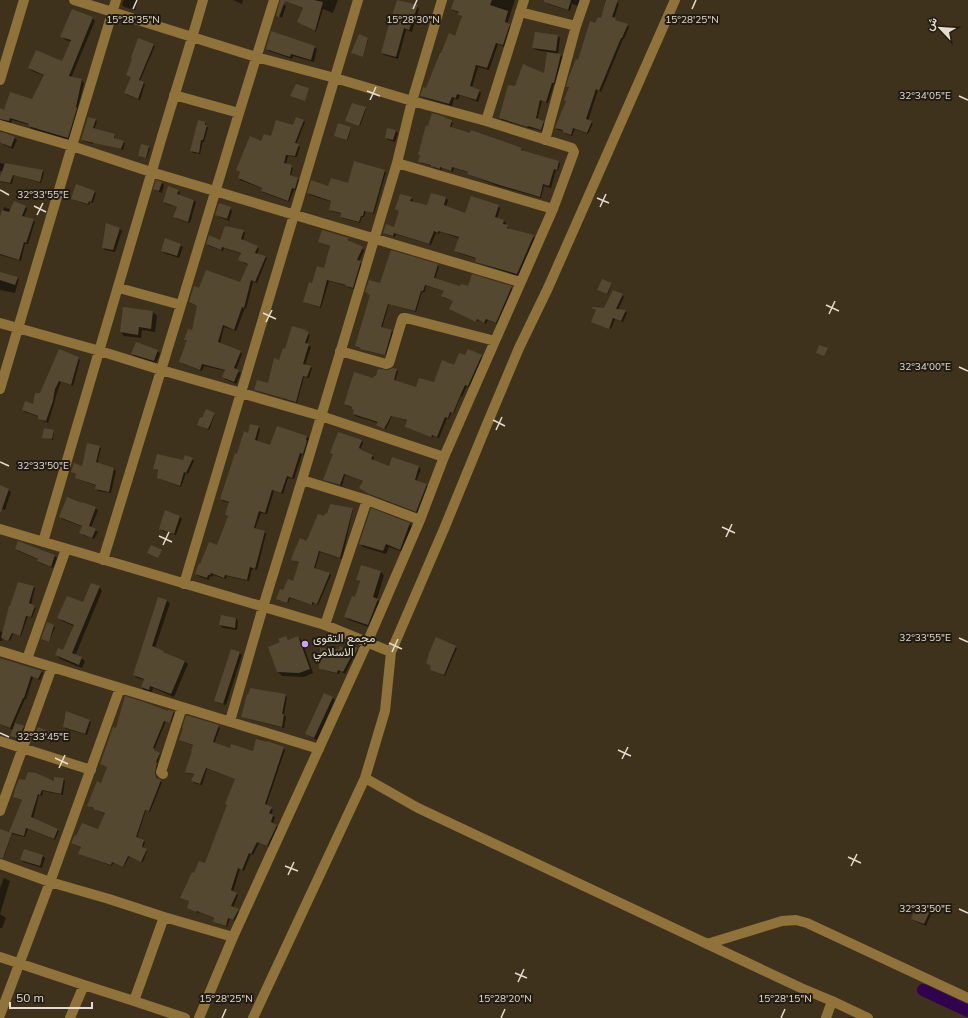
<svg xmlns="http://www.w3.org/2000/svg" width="968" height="1018" font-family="Mulish,Vazirmatn,sans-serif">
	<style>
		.shadow { fill: #0007 }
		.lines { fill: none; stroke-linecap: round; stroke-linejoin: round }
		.canal { stroke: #31024d; stroke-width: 12 }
		.building { fill: #554831 }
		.minor { stroke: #90723b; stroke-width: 10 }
		.ticks { fill: none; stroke: #e4dccf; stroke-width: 1.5 }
		.poi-dot { fill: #d19dfe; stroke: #211b11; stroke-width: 1.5 }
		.labels { text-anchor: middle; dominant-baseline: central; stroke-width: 4; stroke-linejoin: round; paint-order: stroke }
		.poi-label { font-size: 12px; fill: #e4dccf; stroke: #211b11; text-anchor: start }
		.ticks-label { font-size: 10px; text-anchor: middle; fill: #e4dccf; stroke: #211b11; stroke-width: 4; stroke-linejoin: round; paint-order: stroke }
	</style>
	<rect width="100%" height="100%" fill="#3f321c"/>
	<path class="shadow" d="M124 0H138L135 10 124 7 122 5Z
		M233 0H243L242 4Z
		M289 0H338L333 13 323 9 316 32 298 22 304 9 290 3 288 2Z
		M462 0H515L507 24 511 27 505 47 498 44 489 70 478 67 472 88 479 90 481 93 478 102 460 95 458 100 454 98 452 106 424 98 421 96 427 89 456 37 462 17 459 15 460 13 454 11 452 9Z
		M547 0H580L578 6 572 4 570 11 548 4 546 2Z
		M605 0H617V1L619 4 614 19 617 21 627 25 629 27 624 39H623L601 92 598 90 588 121 593 123 588 134 575 129 572 136 566 134 564 131 558 130 556 128 567 101 569 88 567 86 596 24 601 19 607 2Z
		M283 4 286 6 282 18 277 15Z
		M417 6 419 9 412 32 406 30 398 59 384 55 382 53Z
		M92 18 95 21 71 78 82 80 84 83 70 140 32 129 29 126 30 125 12 120 11 123 2 121 0 119V115L5 111 33 100 45 76 32 71 29 68 63 63 71 42 64 39 61 36Z
		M558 36 560 38 558 54 561 55 563 57 556 84H554L548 103 542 101 537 120 543 122 545 124 543 131 530 128H529L502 120 500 118 515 87 545 74 548 52 536 50 533 48Z
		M367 39 368 40 363 57 352 53Z
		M154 45 155 46 140 81 145 84 140 100 127 95 125 93 132 77 127 74Z
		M314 47 317 49 314 62 293 56 292 59 269 51 267 48Z
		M366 108V109L360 126 347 121Z
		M296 119 304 121 305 122 296 145 300 147 297 157 288 156 286 164 291 166 293 168 291 176 298 179 299 180 296 190H294L289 202 264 193 262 191 263 189 240 180 239 178 241 173 237 170 262 142 294 126Z
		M446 119 453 123 451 128 521 148 523 150 522 152 559 162 560 164 558 171 556 170 551 188 544 186 541 198 498 186 470 175 469 173 454 168 453 172 442 168 441 170 434 168 432 166 421 163 419 161 421 156 419 155 429 127Z
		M95 120 97 121 94 130 114 135 115 136V139L123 142 125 143 123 150 93 142V144L83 141 82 139Z
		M205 123 208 128 204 142 203 141 200 154 193 153 191 151Z
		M350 128 351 129 348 140 336 136Z
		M395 131 398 133 395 142 388 140 386 138Z
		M6 135 15 138 17 140 13 149 4 145 2 143Z
		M149 147 150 148 147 158 140 157 139 156Z
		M0 163 43 171 44 172 41 183 14 175 12 184 1 182 0 180 3 172 0 171Z
		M384 171 386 172 374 214 366 211 364 217H362L360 223 342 218 341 216 342 214 331 211 330 210 332 202 310 195 308 193 329 187 348 184Z
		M162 183 164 185 162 193 157 191 155 189Z
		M178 190 180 192 179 196 194 200 196 202 190 223 177 219 175 217 177 207 166 204 164 202Z
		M95 192 96 193 93 203 90 202 89 205 74 200 72 198Z
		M411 198 413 200 412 202 428 206 446 198 448 200 446 206 466 214 498 206 500 208 497 219 504 221 506 223 505 225 509 228V229L533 236 535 238 519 276 478 263 476 262 477 259 458 253 456 251 459 238 440 232 439 234 436 233 431 245 396 234 395 237 386 234 384 232 395 228 400 211 396 209Z
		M4 207 12 210 26 207 27 209 24 217 33 220 35 222 28 244H25L21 261 0 255V220Z
		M230 208 232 211 229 221 219 217 216 215Z
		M107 225 120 229 122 231 115 252 105 250 103 248Z
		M243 231 245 233 243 241 257 247 259 249 257 254 265 256 267 258 257 283 253 282 246 309 245 308 236 331 224 327 220 344 240 352 242 354 236 370 241 373 236 384 225 379 223 377 226 371 204 366 202 371 183 364 181 362 188 342 186 339 192 332 198 306 192 304 190 302 200 290 241 283 248 265 242 262 240 260 242 254 224 248 223 251 209 246 207 244 221 241Z
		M348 239 350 240V242L362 248 364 250 359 262 362 264 354 289 349 288 347 286 329 281 321 308 306 303 304 301 313 284 324 269 331 247 321 243 319 242Z
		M180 245 183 247 179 258 164 253 162 250Z
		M437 265 439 267 435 279 461 288 511 287 513 289 497 324 488 320 486 324 478 320 477 322 452 310 454 301 444 298 443 296 444 291 426 286 425 292H422L416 312 389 304 382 328 392 331 393 333 386 355 362 350 358 348 356 346 371 296 366 292 380 284Z
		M0 273 17 278 19 279 15 293 0 290Z
		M611 283 612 284 608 294 599 291Z
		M622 295 624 297 618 310 625 311 627 313 623 322 615 319 611 329 593 321 597 311 593 308 605 309Z
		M124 308 153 312 157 316 155 332 142 330 141 338 124 336 121 332Z
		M305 331 310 335 307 344 311 347 305 365 310 367 312 368 309 378 304 377 297 403 257 391 255 390 269 384 285 350Z
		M157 351 160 353 156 363 134 356 132 354Z
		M465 356H481L482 358 470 387 467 386 462 397 461 396 454 413 452 412 449 419 447 418 439 438 434 436 433 437 408 428 407 427 408 421 392 416 386 429 379 426 378 423 355 416 354 414 355 410 353 408 346 405 374 380 388 371 396 370 398 371 395 382 417 388 435 384Z
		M78 358 80 360 73 386 61 382 57 392 54 404 48 423 41 420 39 418V417L25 412 23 410 34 405 41 395Z
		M215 414 209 430 199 425 202 419Z
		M259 427 260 429 257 441 271 447 277 427 307 437 309 438 304 455 302 454 294 479 288 478 283 494 274 491 267 514 261 513 255 529 265 532 266 534 257 570 252 569 249 581 227 576 226 579 213 575 212 577 210 576 209 580 198 576 196 574 201 565 218 546 228 517 226 515 230 503 223 501 221 499 238 455 248 434Z
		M53 430 54 431 53 440 44 437Z
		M338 433 362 441 363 443 360 450 374 457 373 461 390 467 393 458 419 467 421 469 416 482 426 485 428 487 418 513 371 495 360 488 363 481 345 475 342 486 326 481 325 480 333 454 331 453Z
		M99 447 101 448 97 464 114 469 116 471 111 493 98 491 96 489 97 486 78 479 76 478 77 475 72 472 82 467Z
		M192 459 194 461 188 474 186 473 181 487 160 479 158 477 159 471 156 470 154 469Z
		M0 486 9 490 11 492 5 510 0 508Z
		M95 508 98 510 91 528 95 530 98 532 94 539 83 535 81 532 83 527 62 519 60 516Z
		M352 509 353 510 342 559 320 552 315 569 330 574 331 575 318 605 314 602 313 605 290 598 288 603 279 600 284 592 294 582 300 563 294 561 293 560 325 517Z
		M180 517 182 519 176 535 162 531 160 528Z
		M410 524 413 527 403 552 389 547 386 554 363 547 360 544Z
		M19 542 55 556 57 558 53 568 40 563 38 561 39 560 18 551 16 549Z
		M381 572 384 575 377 599 380 603 371 628 349 620 345 617 356 599 361 583 357 579Z
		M34 587 35 588 31 605 36 608 32 618 28 616 21 636 13 634 10 641 3 638 2 641H0V631L3 633Z
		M99 587 102 591 75 656 81 658 85 661 82 668 60 659 56 655 64 651 74 626 62 621 59 618 83 604Z
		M159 598 167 601 170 603 155 648 163 651 166 654 185 661 188 664 174 697 153 688 152 692 144 690 142 687 145 680 137 678 134 675Z
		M236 618 238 621 237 630 223 628 220 625Z
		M48 624 55 627 49 642 43 640Z
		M298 637 302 641 313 673 304 677 282 676 278 672 281 643 286 638 289 640Z
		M436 639 457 648 445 676 431 670Z
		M357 648 359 651 355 659 353 658 345 674 340 671 339 674 322 670 320 668 346 649Z
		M239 652 242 655 226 705 218 703 216 701Z
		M0 658 41 671 43 673 40 680 33 677 26 700 25 699 14 724 23 727 26 729 22 740 14 738 11 736 13 730 0 724Z
		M325 694 333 698 335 700 317 740 309 736 307 734Z
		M285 695 287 697 284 715 286 717 284 728 244 718 243 716Z
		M168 712H173L175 713 171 723 166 721 154 750 160 755 157 764 158 765 155 775 157 779 162 782 150 812 146 810 137 838 145 842 143 848 147 851 143 862 129 857 124 867 113 863 112 866 81 855 80 854 82 848 74 844 99 831 106 814 96 810 90 807 102 784 107 767 117 730Z
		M90 720 91 722 87 735 66 729 64 727Z
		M218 726 220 728 214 744 231 749 253 752 283 748 285 750 266 806 273 810 271 815 275 817 273 824 278 827 269 847 259 843 253 855 251 854 244 871 240 869 233 892 238 895 233 908 240 912 235 921 230 919 227 927 216 923 214 921 215 919 199 912 198 913 190 909 188 907 190 902 182 897 195 875 206 865 228 806 226 804 236 779 207 769 202 785 194 783 193 781 195 775 188 773 187 771 194 746 182 741 180 740Z
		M55 778 64 779 65 781 63 795 43 791 42 796 39 795 33 819 58 830 59 831 55 840 28 829 25 837 12 834 10 831 23 801 16 798 14 797 54 782Z
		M0 830 12 834 4 857 0 855Z
		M43 856 45 858 42 868 23 862 21 860Z
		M4 878 10 881 0 914 6 918 2 928H0V888Z
		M930 910 932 912 926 926 915 921 912 919Z"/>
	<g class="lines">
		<path class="canal" d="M923 990 968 1011"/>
	</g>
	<path class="building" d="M280 0H314L323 2 315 31 297 22 303 8 285 1 279 17 276 16Z
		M397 0 418 5 409 30 404 28 396 57 381 53 389 24 391 15 392 16Z
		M454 0H492L490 5 508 11 505 22 510 24 503 45 496 43 487 68 476 65 470 86 480 90 476 100 457 94 456 98 452 97 449 104 420 96 423 87 426 88 440 53H441L449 33 455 36 462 16 458 15 459 12 451 9Z
		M544 0H571L568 10 544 2Z
		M606 0H618L612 17 616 18 615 20 628 24 622 38H621L599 91 596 89 586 119 592 121 587 133 573 128 571 135 563 132V130L555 128 566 101 564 100 569 87H566L568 79 576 59 578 60 590 21 595 23 598 17 601 18Z
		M72 9 93 17 69 76 82 79 76 107 77 108 68 138 28 126 29 124 10 118 9 121 0 119V108L4 110 10 92 32 99 44 75 28 68 36 50 62 61 71 40 60 37Z
		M271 31 315 46 311 60 291 54 290 57 266 49Z
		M535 32 558 35 556 51 532 48Z
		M359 34 368 38 363 57 351 53Z
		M138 38 154 44 139 80 144 82 138 99 124 93 131 77 126 75 132 59 131 58Z
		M547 52 561 54 554 83H552L546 102 540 100 536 118 544 121 541 130 528 126 527 127 499 118 508 85 515 86 523 64 544 73Z
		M296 84 309 88 305 101 290 96Z
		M352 103 366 107 359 126 345 121Z
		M432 113 445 117V118L452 120 450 127H451L470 133 471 130 522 148 521 150 559 161 557 170 554 169 549 186 543 184 540 197 496 184 467 174 468 172 452 167 451 171 440 167V169L431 166V165L418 162 420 155H418L426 125 428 126Z
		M88 117 96 119 93 128 115 134 114 138 124 141 121 149 81 140Z
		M296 117 304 120 295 143 299 144 295 156 286 155 284 163 292 165 290 175 298 178 295 189 292 188 288 201 261 191 262 188 238 178 240 172 236 170 250 136 261 141 264 134 271 136 276 120 293 125Z
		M198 120 205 122V125H207L203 140H201L199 153 190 151Z
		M338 123 351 127 347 140 334 136Z
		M387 128 396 130 393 140 385 138Z
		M0 132 5 133V134V133L15 137 11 147 1 143V142H0Z
		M141 144 149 146 146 158 138 156Z
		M354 161 385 170 373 213 364 211 363 216H361L359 222 340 217 341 213 329 210 331 201 307 193 311 180 328 186 331 178 348 183Z
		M5 163 43 170 40 182 13 175 10 183 0 181V177Z
		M156 180 162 182 159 191 153 189Z
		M76 184 95 191 91 202 89 201 88 204 71 199Z
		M168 186 179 190 177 194 194 200 188 222 173 217 177 207 163 202Z
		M431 193 446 197 444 205 465 213 471 196 499 205 495 217 504 220 503 224 508 225 507 228 534 235 517 274 475 262 476 258 454 251 459 237 438 231V233L434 231 429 244 394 233 393 236 383 233 386 224 394 227 399 211 395 209 400 194 412 197 410 201 427 205Z
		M14 201 26 206 22 216 34 219 26 243 24 242 19 260 0 254V217L2 210 9 212Z
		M219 203 231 207 227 219 215 215Z
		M106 223 120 228 113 250 102 248Z
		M225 226 244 230 241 239 258 246 255 253 266 256 255 282 251 280 244 308 242 307 234 330 223 325 218 342 241 351 234 368 239 370 234 382 222 377 225 370 202 364 200 370 179 362 187 340H184L188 329 192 330 197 306 189 302 194 286 199 288 206 270 240 282 248 264 238 260 241 253 222 247 221 250 206 244 209 235 220 240Z
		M322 230 349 238 348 240 363 247 357 260 361 261 353 288 346 286V285L327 280 320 307 303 302 309 282 312 283 317 266 324 268 330 246 318 242Z
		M165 238 181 244 177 256 161 251Z
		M391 250 438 264 434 278 460 286 461 284 468 286 472 274 512 286 496 323 486 319 484 323 477 319 476 322 449 309 453 301 441 296 444 291 425 285 423 291H421L415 311 388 304 381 327 392 330 385 355 359 349 360 348 355 346 370 295 367 294 368 293 365 292 369 280 380 283Z
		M0 272 18 277 15 285 0 280Z
		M602 279 612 283 607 294 597 290Z
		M613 290 623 294 616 309 626 310 621 321 613 318 609 329 591 322 596 310 592 308V307L604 308Z
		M123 307 153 311 151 329 139 327 138 335 120 332Z
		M292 326 306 330 305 331 309 332 305 343 309 344 303 364 311 366 307 377 303 376 296 402 254 390 257 380 268 383 274 358 279 360 283 348 285 349Z
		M136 342 158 350 154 361 131 354Z
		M819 345 828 348 824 356 816 353Z
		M59 349 79 357 71 385 59 381 55 389 53 401 46 421 38 419V416L22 410 25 401 33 404 35 393H40Z
		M468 349 482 355 468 386 465 385 460 396 453 413 450 412 448 418 445 417 437 437 432 435 431 437 405 427 407 420 391 416 384 429 376 425 378 422 353 414 354 410 352 409V407L344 404 354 372 373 378 374 376H376L378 369 388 370 393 368 397 369 394 380 416 387 419 378 434 382 442 360 454 365 459 353 465 355Z
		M206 409 215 413 208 429 197 425 200 417 202 418Z
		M250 424 259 426 255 440 270 445 277 426 307 436 306 440 307 441 303 454 300 453 292 478 287 476 281 493 272 490 265 513 259 511 254 528 265 531 255 569 250 567 247 580 225 575 224 578 211 573 210 575H208L207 578 195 574 199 563 200 564 209 542 217 545 228 516 225 515 229 502 220 499 224 487 235 453 237 454 244 431 248 433Z
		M44 428 54 430 52 439 42 438Z
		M338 432 362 440 359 448 361 449V450L373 455 371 459 389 466 392 457 419 466 415 480 427 484 416 512 369 494 359 488 363 481 344 474 340 485 323 480 332 456 333 454 330 453Z
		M87 443 100 446 96 462 114 468 109 492 95 489 96 485 75 478 76 474 71 472 74 463 82 466Z
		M157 454 183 460 185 455 193 458 186 473 184 472 180 486 157 478 158 470 153 469Z
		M0 485 9 489 1 512H0Z
		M67 497 82 503V502L96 507 89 526 96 529 92 538 79 533 82 526 59 517Z
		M330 504 353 508 340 558 319 551 314 568 330 573 317 604 312 602V605L289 597 287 603 276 599 280 589 283 590 288 579 293 581 299 562 291 560 294 551 300 538 306 541V540H307L318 514 324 516 325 513 327 514Z
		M371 508 410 523 400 550 386 544 383 551 359 544Z
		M165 510 180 516 174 534 159 529Z
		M18 541 55 555 51 567 37 561 38 559 15 549Z
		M151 545 162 550 158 558 147 553Z
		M361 565 381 571 373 597 378 599 368 625 344 617 352 596 355 597 360 581 356 580Z
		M18 582 34 586 29 603 35 606 31 617 26 616 20 636 12 633 8 641 1 638 9 606H10Z
		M91 583 100 586 72 653 82 657 79 665 55 655 58 648 63 650 74 625 57 618 67 596 83 602Z
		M158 597 167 600 152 646 164 651 163 652 185 661 171 694 150 686 149 690 141 687 144 679 133 675Z
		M221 615 236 618 235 628 219 625Z
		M47 622 54 625 49 642 41 639Z
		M286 636 288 640 298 636 310 669 299 673 277 672 268 647 280 642 278 639Z
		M436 637 456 646 444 675 430 670 431 666 426 663 429 655H428Z
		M347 643 358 648 353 658 351 657 343 672 338 670 337 673 319 669 320 648 339 649 340 646 345 648Z
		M231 649 240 652 223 704 214 701Z
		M0 658 42 671 38 679 31 676 24 698H23L10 728 0 724Z
		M250 688 286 694 282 714H284L282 727 241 717 247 694 248 695Z
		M324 693 333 697 314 738 305 734Z
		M125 696 144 702 168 711V710L174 711 170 723 164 721 153 748 155 749 154 750 160 753 156 762 157 763 155 773 156 778 161 780 149 811 145 810 136 837 144 840 142 847 147 849 141 862 128 856 123 867 112 862 111 865 78 854 81 847 71 843 75 835 76 836 82 823 98 829 105 813 93 809 94 808 87 806 97 781 101 783 107 767 100 764 113 727 116 728Z
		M66 711 90 720 85 734 63 727Z
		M186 715 219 725 213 742 230 748 231 744 253 751 256 739 267 742V741L284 747 265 804 272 807 269 813 273 815 271 822 277 825 267 846 257 842 251 854 249 853 242 870 238 868 231 890 237 893 231 906 239 909 233 920 228 918 226 926 213 922 214 918 197 911 196 912 187 908 189 901 180 898 192 872 194 873 199 861 205 863 227 805 225 804 235 779 206 768 200 784 191 781 194 774 185 772 192 751H191L193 745 179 740 183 728H182Z
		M15 723 24 726 19 739 10 736Z
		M38 727 54 734 50 742 34 736Z
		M28 772 36 773 54 781V777L64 778 61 794 42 790 40 795 38 794 31 817 58 829 54 839 26 828 24 836 9 832 22 800 13 797 15 789 19 779 25 780Z
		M0 829 12 833 3 858H0Z
		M24 849 43 855 40 866 20 860Z
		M918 903 931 909 924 924 911 919Z"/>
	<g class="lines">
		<path class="minor" d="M74 0 256 57 335 78 412 101 486 121 572 148 574 152 553 209 444 457 420 520 367 643 233 937 199 1018
			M520 12 576 26
			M0 80 24 0
			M174 95 239 113
			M486 121 524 0
			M0 125 72 146 151 172 520 282
			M545 140 576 26 585 0
			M397 163 553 209
			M119 288 181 305
			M0 323 100 351 161 370 321 416 444 457
			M340 351 386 364 389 363 390 360 402 320 403 318H406L495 341
			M0 389 72 146 116 0
			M302 480 367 500 420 520
			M0 529 325 625 391 652
			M43 542C80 418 116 294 152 171 168 114 187 57 203 0
			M103 560 181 305 239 113 274 0
			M184 584 358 0
			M325 625 367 500
			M0 651 319 749
			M27 659 66 549
			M230 721 263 607 302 480 397 163 412 101 442 0
			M0 741 91 770
			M163 774 161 772 182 707
			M365 778 418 808 801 988 832 1001 868 1018
			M0 811 52 667
			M0 864 50 882 109 899 164 917
			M707 944 782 921 796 920 807 923 968 998
			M0 957 84 985 134 1001 185 1018
			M134 1001 164 917 233 937
			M0 1015 50 882 120 688
			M70 1018 84 985
			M253 1018 365 778 385 711 391 652 444 529 485 429 519 348 548 288 675 0
			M826 1018 832 1001"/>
	</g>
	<path class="ticks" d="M133 9 137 0M413 9 417 0M692 9 696 0M367 91 380 96M959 96 968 100M370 100 376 87M0 190 9 195M597 198 609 203M34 206 46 212M600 207 606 194M37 215 43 203M826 305 839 311M263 313 276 319M829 314 835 301M266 322 272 310M959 367 968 371M493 420 505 426M496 430 502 417M0 462 9 466M722 527 735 533M159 536 172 542M726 537 732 524M163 545 169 532M959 638 968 642M389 643 402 649M392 652 398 639M0 733 9 737M618 750 631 756M55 758 68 764M622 759 628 747M59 768 65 755M848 857 861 863M285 866 298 871M851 866 857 854M288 875 294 862M959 909 968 913M515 973 527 978M518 982 524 969M222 1018 226 1009M501 1018 505 1009M781 1018 785 1009"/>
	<circle class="poi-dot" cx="305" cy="644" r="4"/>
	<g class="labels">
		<g class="poi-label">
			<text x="313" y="637">مجمع التقوى<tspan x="313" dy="14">الاسلامي</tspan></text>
		</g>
	</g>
	<g class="ticks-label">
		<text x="133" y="23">15°28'35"N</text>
		<text x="413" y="23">15°28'30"N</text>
		<text x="692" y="23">15°28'25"N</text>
		<text x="925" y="99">32°34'05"E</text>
		<text x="43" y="198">32°33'55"E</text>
		<text x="925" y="370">32°34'00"E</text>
		<text x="43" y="469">32°33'50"E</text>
		<text x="925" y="641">32°33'55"E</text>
		<text x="43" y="740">32°33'45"E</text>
		<text x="925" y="912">32°33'50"E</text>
		<text x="226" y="1002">15°28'25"N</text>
		<text x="505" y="1002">15°28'20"N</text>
		<text x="785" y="1002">15°28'15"N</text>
	</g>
	<g transform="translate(940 28) rotate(295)" stroke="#211b11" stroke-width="3" paint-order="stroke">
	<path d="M0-3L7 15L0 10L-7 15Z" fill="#e4dccf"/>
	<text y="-6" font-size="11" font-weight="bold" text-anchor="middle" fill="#e4dccf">ش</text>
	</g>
	<path d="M10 1002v6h82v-6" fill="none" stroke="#e4dccf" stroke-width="2"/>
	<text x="16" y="1002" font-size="12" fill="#e4dccf" stroke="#211b11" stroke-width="3" paint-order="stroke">50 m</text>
</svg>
